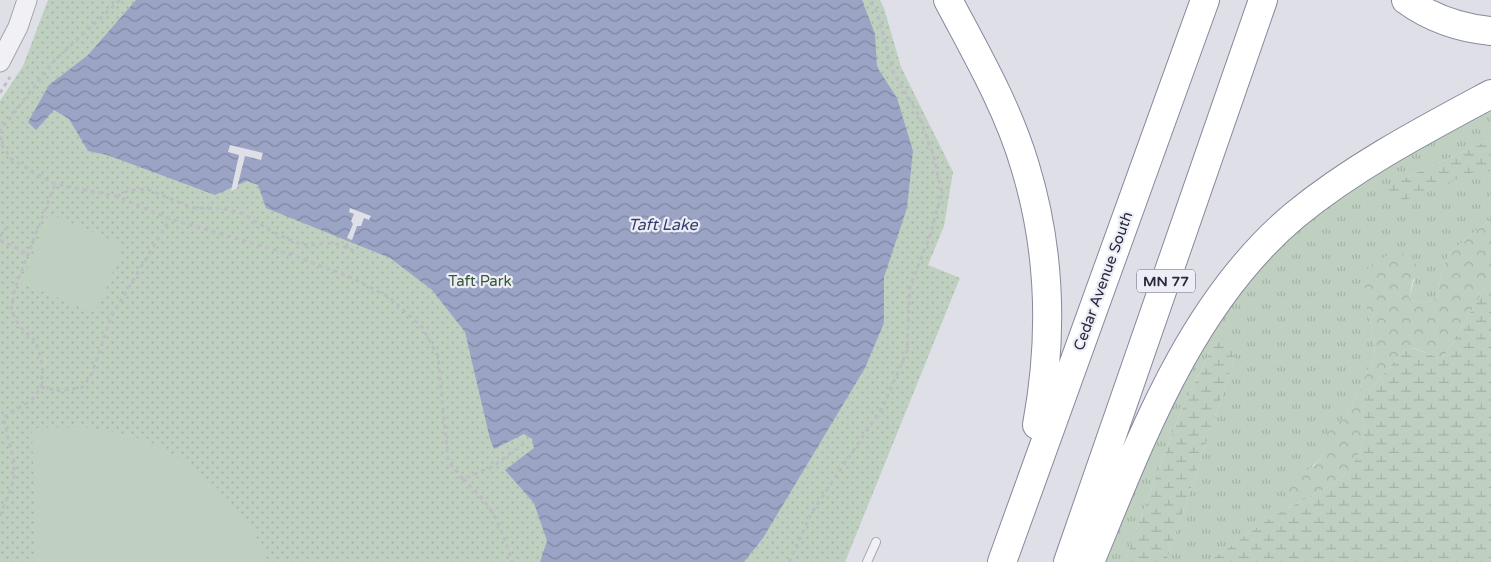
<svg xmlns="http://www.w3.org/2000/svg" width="1491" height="562" font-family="'Varela Round',sans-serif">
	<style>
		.grass { fill: url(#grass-tufts) }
		.forest { fill: url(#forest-crowns) }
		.wetland { fill: url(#wetland-marsh) }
		.park { fill: url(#park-dots) }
		.garden { fill: #c0d0c0 }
		.water { fill: url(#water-waves) }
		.pier { fill: #dedfe7 }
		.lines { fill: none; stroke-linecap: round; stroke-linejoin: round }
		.service-casing { stroke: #a4a5b1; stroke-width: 10 }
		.tertiary-casing { stroke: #a4a5b1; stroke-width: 21 }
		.motorway-casing { stroke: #86899d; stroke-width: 30 }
		.path { stroke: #bdbdc5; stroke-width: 3; stroke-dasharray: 4 4; stroke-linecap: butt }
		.service { stroke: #f1f1f5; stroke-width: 8 }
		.tertiary { stroke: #f1f1f5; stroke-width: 19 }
		.motorway { stroke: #fff; stroke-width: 28 }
		.labels { text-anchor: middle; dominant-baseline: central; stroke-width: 4.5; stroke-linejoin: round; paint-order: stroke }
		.shield { fill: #edeef5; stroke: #636574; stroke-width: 1 }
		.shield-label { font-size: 14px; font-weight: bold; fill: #282a3d }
		.park-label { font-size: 15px; fill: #365839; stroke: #edeef5 }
		.street-label { font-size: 15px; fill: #282a3d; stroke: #edeef5 }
		.water-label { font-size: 16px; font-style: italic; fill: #353f6e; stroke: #edeef5 }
	</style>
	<defs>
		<pattern id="grass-tufts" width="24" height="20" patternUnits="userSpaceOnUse" patternTransform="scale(1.25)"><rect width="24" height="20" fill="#c0d0c0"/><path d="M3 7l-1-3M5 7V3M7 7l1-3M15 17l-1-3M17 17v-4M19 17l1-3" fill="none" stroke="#a5b3a6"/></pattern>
		<pattern id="forest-crowns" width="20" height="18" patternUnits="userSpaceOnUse" patternTransform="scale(1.25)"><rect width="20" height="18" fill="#c0d0c0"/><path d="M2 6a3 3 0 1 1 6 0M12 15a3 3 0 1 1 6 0" fill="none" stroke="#a5b3a6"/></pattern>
		<pattern id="wetland-marsh" width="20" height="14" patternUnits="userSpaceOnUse" patternTransform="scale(1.25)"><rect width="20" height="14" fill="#c0d0c0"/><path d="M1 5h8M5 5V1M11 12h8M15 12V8" fill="none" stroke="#a5b3a6"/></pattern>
		<pattern id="park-dots" width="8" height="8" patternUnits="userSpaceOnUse" patternTransform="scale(1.25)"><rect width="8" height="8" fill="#c0d0c0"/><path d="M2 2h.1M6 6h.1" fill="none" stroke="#a5b3a6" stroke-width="1.8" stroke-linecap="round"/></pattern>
		<pattern id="water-waves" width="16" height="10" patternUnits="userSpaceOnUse" patternTransform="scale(1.25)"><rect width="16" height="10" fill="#9ba4c5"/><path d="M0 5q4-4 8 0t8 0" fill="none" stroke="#7e86a1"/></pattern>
	</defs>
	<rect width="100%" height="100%" fill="#dedfe7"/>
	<path class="grass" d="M1491 102V139L1396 182 1491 169V219L1449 253 1441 274 1438 296C1428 304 1420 306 1409 298L1415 278 1368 316 1374 334 1375 355 1347 416 1332 427 1321 458 1287 491V500L1292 506 1273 516 1208 562H1166L1234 360 1220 339 1214 343 1180 414 1124 562H1098L1181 371 1264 255 1321 202Z"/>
	<path class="forest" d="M1491 219V284L1485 288 1445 355 1439 358 1414 348 1405 350 1371 388 1362 409 1365 426 1363 442 1356 461 1344 475 1321 491 1292 506 1287 500V491L1292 477 1314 466 1321 458 1326 435 1332 427 1347 416 1375 355 1374 334 1368 316 1363 273 1375 262 1394 252 1410 255 1416 264 1409 298C1420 306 1428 304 1438 296L1441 274 1449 253Z"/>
	<path class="wetland" d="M1491 139V169L1472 173 1403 201 1394 202 1387 197 1388 189 1396 182Z
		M1491 284V562H1208L1273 516 1321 491 1344 475 1356 460 1363 442 1365 426 1362 409 1371 388 1405 350 1413 348 1439 358 1445 355 1485 288Z
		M1220 339 1228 340 1237 348 1234 360 1166 562H1124L1180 414 1214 343Z"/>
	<path class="park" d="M48 0H880L884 8 901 67 953 172 944 226 928 265 960 278 845 562H0V101L23 66Z"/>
	<path class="garden" d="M49 214 124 245 96 313 21 283Z
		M85 427C102 430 121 433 138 438 190 454 250 511 268 562H36L32 428Z"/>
	<path class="water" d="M136 0H862L875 34 877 67 897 98 913 151 907 208 884 277V323L865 368 763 538 744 562H540L547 541 534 503 505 470 534 448 532 439 524 434 494 449 490 439 465 332 432 290 390 258 266 208 258 185 247 181 215 195 107 155 88 151 69 119 54 110 36 130 28 122 49 85 88 55Z"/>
	<path class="pier" d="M230 145 263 153 261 160 245 156 237 188 231 191 239 155 228 152Z
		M350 208 371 216 369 220 364 218 361 226H357L352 240 347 238 353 224 351 221 354 214 349 212Z"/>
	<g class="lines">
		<defs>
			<path id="service" d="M867 562 876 542"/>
			<path id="tertiary" d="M0 62 18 27 27 0"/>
			<path id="motorway" d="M948 0C976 53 1008 108 1025 166 1051 251 1053 338 1037 425
				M1406 0C1432 19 1459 28 1491 31
				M1002 562 1205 0
				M1068 562 1263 0
				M1090 562C1141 439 1190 303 1295 215 1355 166 1424 130 1491 94"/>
		</defs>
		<use href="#service" class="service-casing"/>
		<use href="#tertiary" class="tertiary-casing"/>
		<use href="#motorway" class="motorway-casing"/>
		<path class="path" d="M120 0 55 60 0 131 2 145 11 159 55 184 116 196 170 219 286 253 346 275 389 297 422 327 438 356 448 461 463 479 492 467 526 442
			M0 93 10 77
			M117 196 130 190 147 189 193 208H220L241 213 273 232 297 243 308 245 334 243 355 251
			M0 237 7 227
			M0 240 28 254
			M346 247 350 239
			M41 387 60 391 83 387 92 373 111 317 170 219
			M463 479C494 507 500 524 512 562
			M0 516 14 480V461L3 417 32 400 41 387 43 366 36 342 19 326 11 310 15 288 55 184
			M789 562 812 512 884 405 907 351 910 286 929 239 942 193 933 154 918 114 893 72 878 14 869 0"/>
		<use href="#service" class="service"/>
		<use href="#tertiary" class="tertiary"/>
		<use href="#motorway" class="motorway"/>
	</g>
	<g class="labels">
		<rect class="shield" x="1137" y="269.5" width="58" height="23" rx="4"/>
		<g class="shield-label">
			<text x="1166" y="281">MN 77</text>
		</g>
		<g class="park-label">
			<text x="480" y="281">Taft Park</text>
		</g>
		<g class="street-label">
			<text transform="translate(1103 281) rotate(-70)">Cedar Avenue South</text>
		</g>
		<g class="water-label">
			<text x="663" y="225">Taft Lake</text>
		</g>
	</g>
</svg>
